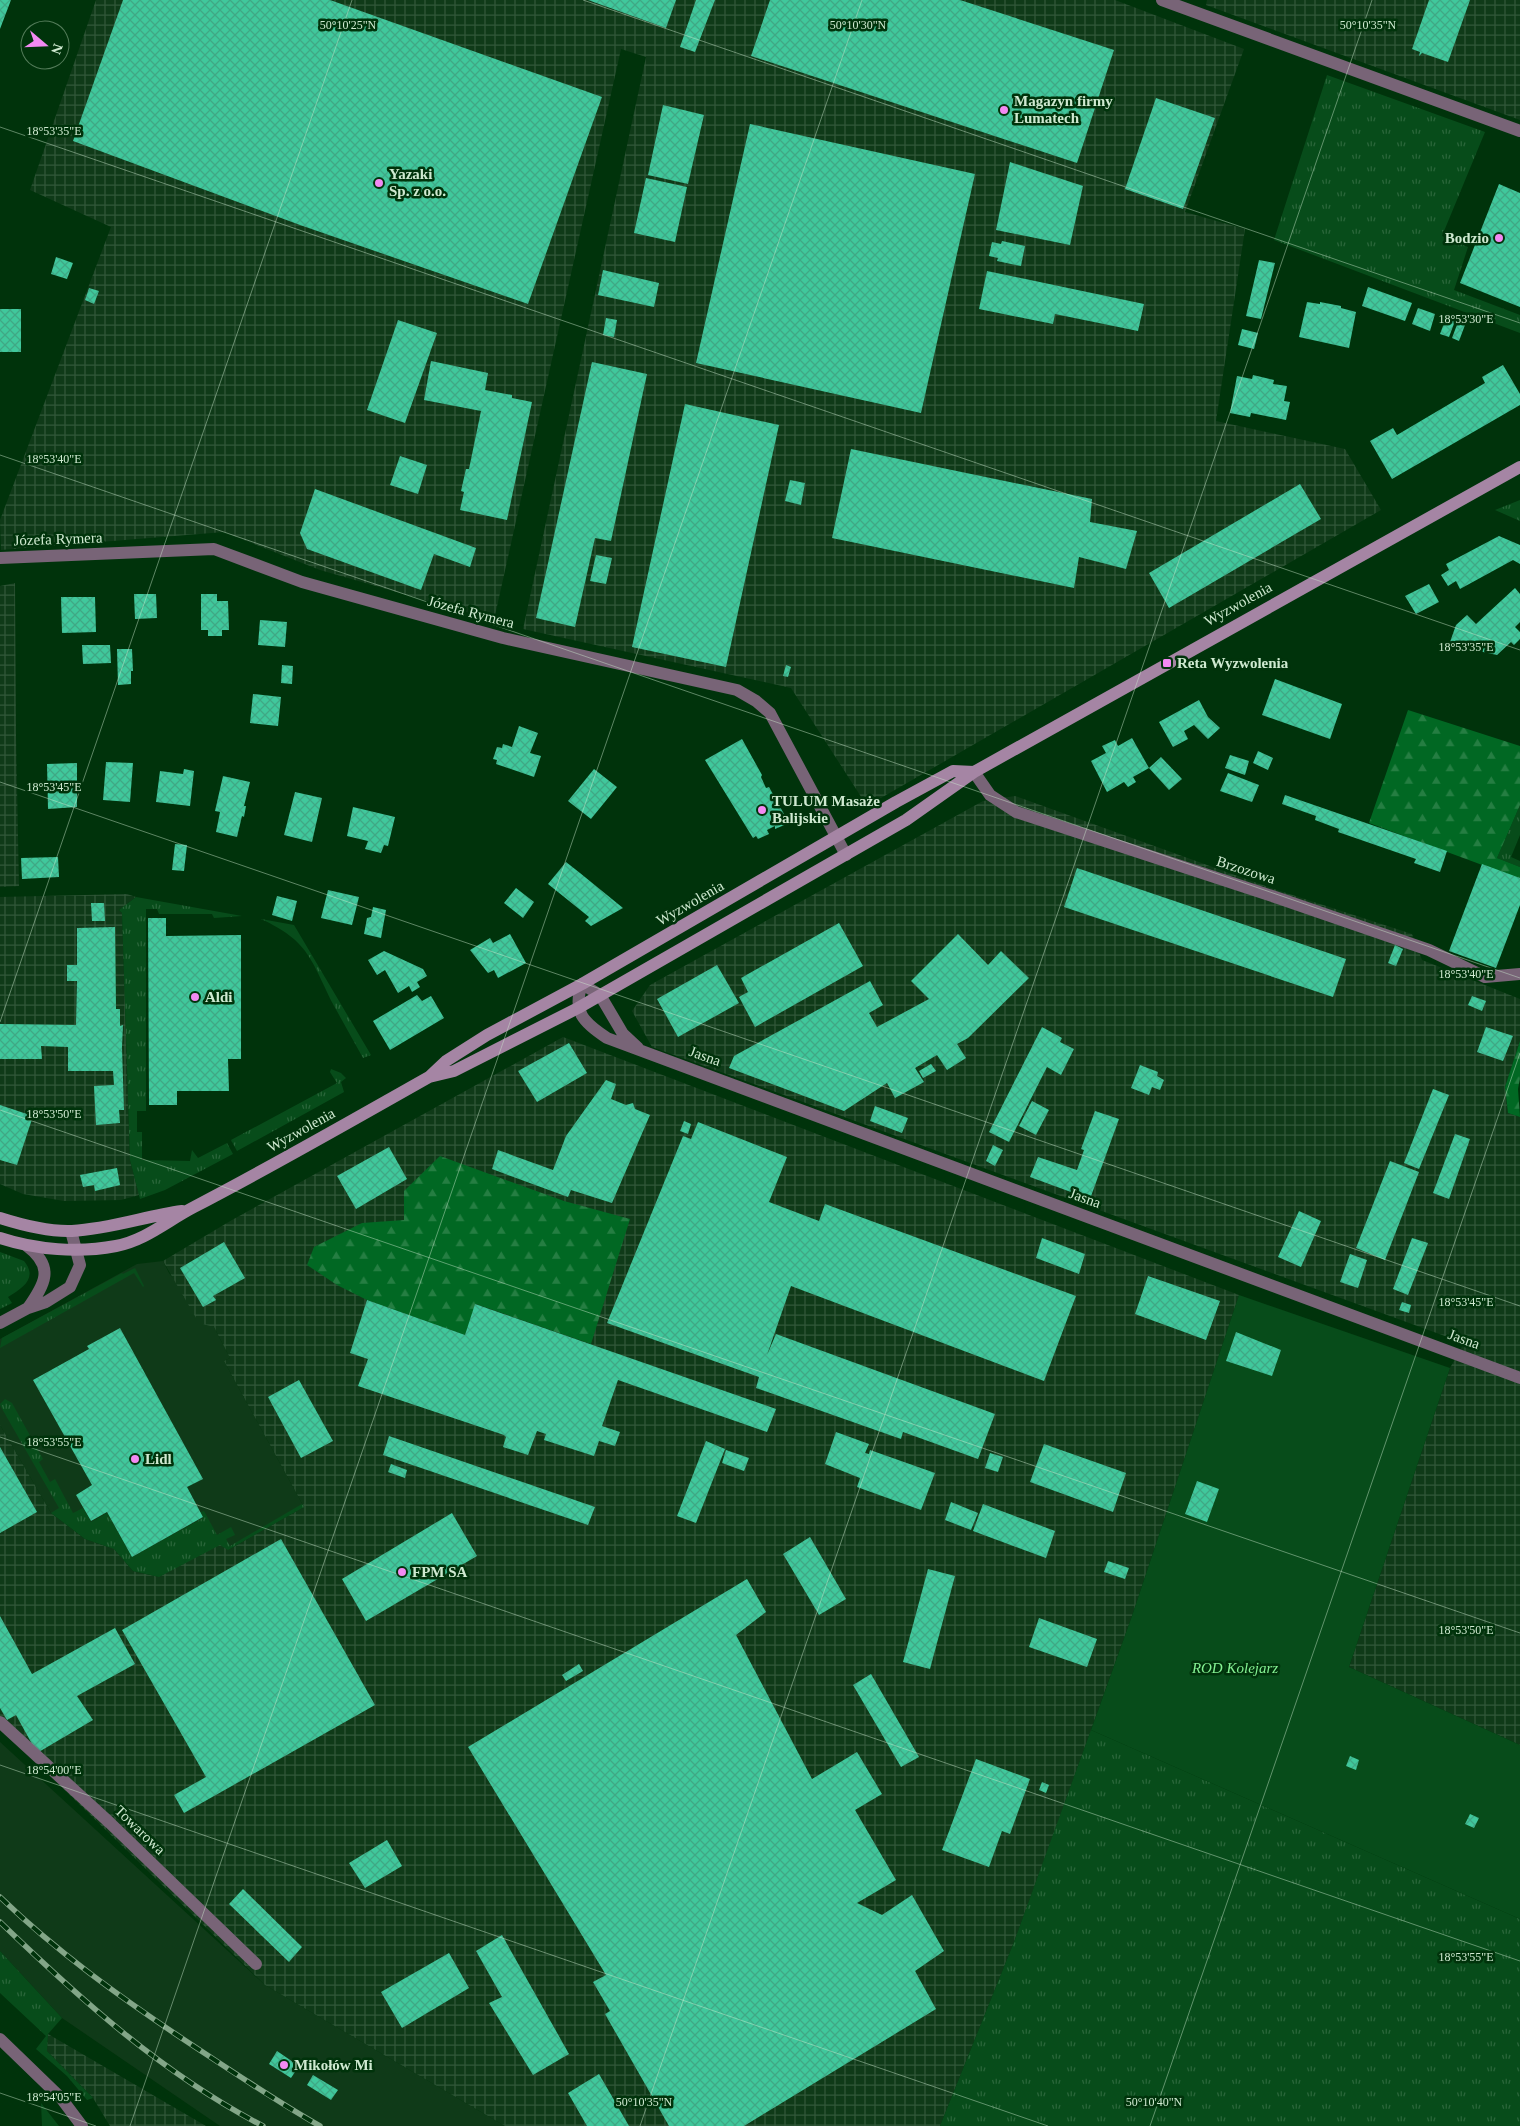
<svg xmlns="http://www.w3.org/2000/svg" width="1520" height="2126" font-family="Georgia,serif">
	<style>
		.built { fill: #0f3a18 }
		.industrial { fill: url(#industrial-grid) }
		.grass { fill: url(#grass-tufts) }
		.forest { fill: url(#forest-firs) }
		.garden { fill: #074c1a }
		.building { fill: url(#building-cross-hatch) }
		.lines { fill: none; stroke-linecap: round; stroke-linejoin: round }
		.street { stroke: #786477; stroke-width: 12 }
		.secondary { stroke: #a585a4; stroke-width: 12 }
		.rail-casing { stroke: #83a688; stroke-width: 5.5 }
		.rail { stroke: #00330b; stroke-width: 4; stroke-dasharray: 11; stroke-linecap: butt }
		.ticks { fill: none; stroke: #cfead1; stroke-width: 1; stroke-opacity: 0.45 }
		.poi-dot { fill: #f28af2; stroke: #00330b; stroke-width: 2 }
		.labels { text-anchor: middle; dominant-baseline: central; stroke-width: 5; stroke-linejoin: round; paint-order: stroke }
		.poi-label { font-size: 15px; font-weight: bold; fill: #cfead1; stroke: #00330b; text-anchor: start }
		.street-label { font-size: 15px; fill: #cfead1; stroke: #00330b }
		.park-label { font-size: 15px; font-style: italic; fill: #84f193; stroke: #00330b }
		.ticks-label { font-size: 12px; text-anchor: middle; fill: #cfead1; stroke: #00330b; stroke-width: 5; stroke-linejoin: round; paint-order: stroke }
	</style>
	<defs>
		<pattern id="industrial-grid" width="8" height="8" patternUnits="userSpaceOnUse" patternTransform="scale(1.25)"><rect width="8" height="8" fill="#0f3a18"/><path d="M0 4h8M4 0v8" fill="none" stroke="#315739"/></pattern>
		<pattern id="grass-tufts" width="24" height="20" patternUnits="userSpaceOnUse" patternTransform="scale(1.25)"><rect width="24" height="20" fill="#074c1a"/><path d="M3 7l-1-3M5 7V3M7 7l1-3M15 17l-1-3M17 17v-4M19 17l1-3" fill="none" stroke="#2a663a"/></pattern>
		<pattern id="forest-firs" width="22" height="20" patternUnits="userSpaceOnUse" patternTransform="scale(1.25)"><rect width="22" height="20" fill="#016823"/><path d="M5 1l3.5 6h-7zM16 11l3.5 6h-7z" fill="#257e42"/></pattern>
		<pattern id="building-cross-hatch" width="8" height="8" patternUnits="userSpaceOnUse" patternTransform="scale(1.25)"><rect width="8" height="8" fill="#40c89c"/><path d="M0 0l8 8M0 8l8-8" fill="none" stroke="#40a885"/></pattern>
	</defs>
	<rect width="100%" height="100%" fill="#00330b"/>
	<path class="built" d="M163 1261 169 1273 214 1327 230 1358 224 1361 304 1507 228 1550 159 1577 51 1513 0 1425V1339L137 1264Z
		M0 1742 265 1985 505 2126H220L62 2018 0 1951Z"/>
	<path class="industrial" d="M96 0H1115L1244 49 1185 212 1245 229 1216 421 1345 449 1381 510 867 806 791 688 523 629 646 57 621 49 494 620 320 570 224 532 1 550 0 520 111 227 30 190Z
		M1207 0H1520V120L1206 5Z
		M15 583 16 736 19 886 0 887V586Z
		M1015 796 1271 888 1412 934 1422 960 1520 999V1041L1505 1087 1508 1113 1520 1117V1745L1349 1667 1450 1368 1464 1343 652 1047 632 1011 650 985 983 801Z
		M127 894 136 897 119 910 122 913 130 1160 139 1195 121 1200 64 1201 23 1194 0 1184V897Z
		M563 1037 1239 1295 1132 1616 1051 1841 1014 1942 940 2126H505L265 1985 0 1727V1425L51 1513 85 1539 114 1549 133 1571 159 1577 220 1544 228 1550 304 1507 224 1361 230 1358 214 1327 199 1323 163 1261 232 1220Z
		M48 2034 206 2126H110L93 2098 47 2051Z"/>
	<path class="grass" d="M1327 75 1485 132 1442 236 1468 247 1454 290 1520 315V333L1274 240Z
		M1520 500V521L1495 510Z
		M1520 805V835L1511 857 1520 861V867L1497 858Z
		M136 897 242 916 214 918 212 914H159L157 909H146V1111H137V1132H142V1160L190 1161 192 1150 198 1158 227 1143 233 1154 165 1190 140 1199 130 1160 122 913 119 910Z
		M261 919 294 925 371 1055 363 1058C353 1040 343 1022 333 1004 311 960 309 941 261 919Z
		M331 1069 341 1073 346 1078 341 1082 344 1092 237 1151 231 1140 337 1083 330 1072Z
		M0 1252 24 1261C38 1278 23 1288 8 1297L12 1303 0 1309Z
		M135 1268 144 1286 143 1287 134 1273 0 1348 2 1338 122 1273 123 1274Z
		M5 1399 12 1403 43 1459 39 1462 50 1482 55 1479 73 1513 83 1508 91 1522 107 1513 132 1557 203 1518 201 1512 204 1511 217 1535 231 1527 235 1535 226 1539 230 1546 302 1504 304 1507 228 1550 220 1545 159 1577 133 1571 114 1549 85 1539 51 1513 59 1508 1 1407 0 1404Z
		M1091 1730 1520 1919V2126H940L1014 1942Z
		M0 1951 62 2018 48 2034 47 2051 93 2098 87 2100 67 2076 36 2049 46 2036 0 1993Z"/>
	<path class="forest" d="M1408 710 1520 746V805L1497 858 1520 867V879L1369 823Z
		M1520 1041V1078L1518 1089 1520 1117 1508 1113 1505 1087Z
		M440 1156 564 1201 630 1219 591 1344 476 1304 465 1335 367 1300 337 1285 307 1265 314 1247 362 1223 404 1220V1191Z"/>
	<path class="garden" d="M1239 1295 1450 1368 1349 1667 1520 1745V1919L1091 1730 1132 1616Z
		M41 2103 59 2126H42Z"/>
	<path class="building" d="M0 0H11L0 29Z
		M123 0H330L602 97 528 304 300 225 73 141Z
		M588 0H676L666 28Z
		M696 0H715L695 52 680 47Z
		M770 0H960L1114 50 1077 163 751 56Z
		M1429 0H1470L1448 62 1422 53 1419 56 1420 52 1412 49Z
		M1156 98 1215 118 1183 209 1125 189Z
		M663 105 704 115 688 184 648 175Z
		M750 124 975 174 921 413 696 363Z
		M1010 162 1083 186 1070 245 996 230Z
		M646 178 687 187 675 242 634 233Z
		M1499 184 1520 193V307L1460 283Z
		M1002 241 1025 246 1021 266 997 261 998 258 989 256 992 242 1001 244Z
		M56 257 73 263 67 279 51 274Z
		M1259 260 1275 263 1261 319 1246 316Z
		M603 270 659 283 654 307 598 295Z
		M987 271 1144 304 1138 331 1055 314 1053 324 979 309Z
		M1368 287 1412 303 1405 321 1362 306Z
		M89 288 99 291 94 304 85 300Z
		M1307 302 1320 304V302L1341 306V308L1356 312 1349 348 1299 337Z
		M1418 308 1435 314 1430 331 1412 324Z
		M0 309H21V352H0Z
		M606 318 617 320 614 337 603 335Z
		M1446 318 1455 321 1449 337 1440 334Z
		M398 320 437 333 405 423 367 410Z
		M1458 322 1465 325 1459 341 1452 338Z
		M1242 329 1258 333 1254 349 1238 345Z
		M431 361 488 373 485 390 512 395V398L532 402 507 520 460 510 464 492 461 491 466 469H469L481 411 424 400Z
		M592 362 647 374 611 541 595 538 575 627 536 618Z
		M1503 365 1520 394V405L1392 479 1370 441 1393 428 1397 435 1485 383 1482 377Z
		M1253 375 1274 380 1273 384 1287 386 1284 401 1290 402 1286 420 1251 413 1250 417 1230 413 1237 376 1252 379Z
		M685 404 779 425 726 667 632 647Z
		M851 449 1092 499 1090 522 1137 531 1126 569 1079 557 1074 588 832 538Z
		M400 456 427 465 418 494 390 485Z
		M790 480 805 483 801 505 785 501Z
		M1300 484 1321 519 1169 608 1149 573Z
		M315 489 476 548 470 567 434 554 421 590 307 549 300 533Z
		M1499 536 1520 545V564L1513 560 1460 589 1456 581 1448 586 1441 575 1449 570 1446 564Z
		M596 555 612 558 606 584 590 581Z
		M1429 584 1439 602 1416 614 1405 596Z
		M1515 588 1520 594V622L1515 627 1520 632V639L1514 645 1511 642 1497 655 1483 652 1479 648 1476 651 1450 642 1456 625 1467 615 1476 624Z
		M134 594H156L157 618 135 619Z
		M201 594H217V601H228L229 630H222V636H208V630H201Z
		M61 597H95L96 632 62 633Z
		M260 620 287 622 285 647 258 645Z
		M82 645H110L111 663 83 664Z
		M117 649H132L133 671H131V684L118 685Z
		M282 665 293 666 292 684 281 683Z
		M786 665 791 667 788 677 783 676Z
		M1275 679 1342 704 1330 739 1262 715Z
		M253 694 281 697 278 726 250 723Z
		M1199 700 1208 717 1220 728 1208 739 1194 725 1184 731 1188 739 1173 747 1159 722Z
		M519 726 538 733 530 753 541 756 534 777 496 764 497 760 493 759 497 747 502 748 503 744 512 747Z
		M1132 738 1149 768 1161 757 1182 779 1169 790 1149 768 1133 777 1136 782 1128 787 1124 782 1107 792 1091 761 1106 753 1102 746 1115 740 1118 746Z
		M742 739 762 775 761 777 766 788 769 787 789 823 775 829V826L767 830 769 834 758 839 756 836 753 838 705 760Z
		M1258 751 1273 758 1268 770 1253 763Z
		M1230 755 1249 761 1245 775 1225 768Z
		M106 762 133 763 130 802 103 800Z
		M77 763V807L48 809 47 764Z
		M184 769 194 771 190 806 156 802 160 771 183 774Z
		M594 769 617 787 591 819 568 801Z
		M1228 773 1259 785 1252 802 1220 791Z
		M223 776 250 782 244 806H246L244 817 242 816 237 837 216 832 220 812 215 811Z
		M295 792 322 798 312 842 284 835Z
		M1285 795 1447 851 1440 872 1414 863 1416 859 1338 832 1339 829 1315 820 1316 816 1282 804Z
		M353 807 395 817 388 846 384 845 381 853 365 849 368 841 347 836Z
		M175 844 187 845 184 871 172 870Z
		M58 857 59 877 22 879 21 858Z
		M566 862 580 873 623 908 591 926 585 921 589 917 548 884Z
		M1482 864 1520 878V905L1496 968 1449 951Z
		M1077 868 1346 959 1333 997 1064 907Z
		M516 888 534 902 523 918 504 903Z
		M328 890 359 897 352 925 321 918Z
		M277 896 297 901 292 921 272 915Z
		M91 903H104L105 921H92Z
		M373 907 386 910 381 938 364 934 367 918 371 917Z
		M148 918H166V936L241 935V1059H228L229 1091H177V1105H149Z
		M839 923 863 966 755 1027 739 997 748 992 741 978Z
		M115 927 116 1009H120V1026L123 1025 122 1047 124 1110H119L120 1123 96 1125 94 1086 114 1085 113 1071H68V1047L41 1046 42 1059H0V1024L76 1025 77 981H67V965H77V928Z
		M510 934 526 963 498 978 494 970 488 973 470 950 490 938 493 943Z
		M958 934 988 965 1001 951 1029 978 968 1038 957 1044 966 1058 947 1070 937 1055 915 1068 924 1082 895 1098 887 1083 844 1111 729 1068 734 1056 870 981 883 1005 869 1013 877 1027 929 999 911 981Z
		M1395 945 1403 949 1396 966 1388 963Z
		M384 951 423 969 427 976 417 982 420 987 412 992 409 986 398 993 385 970 377 975 368 960Z
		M717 965 739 1003 678 1037 657 999Z
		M417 995 422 1001 431 996 444 1018 390 1050 373 1021Z
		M1472 996 1486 1001 1482 1011 1468 1005Z
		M1042 1027 1062 1038 1060 1042 1074 1049 1061 1075 1047 1067 1009 1142 989 1132Z
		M1486 1027 1513 1036 1503 1061 1477 1052Z
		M569 1043 587 1073 537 1102 518 1071Z
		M931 1064 936 1071 923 1078 919 1071Z
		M1140 1065 1158 1072 1157 1076 1164 1080 1160 1090 1152 1087 1149 1095 1131 1088Z
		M606 1080 616 1084 611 1099 626 1105 633 1103 635 1109 650 1115 612 1203 571 1190 568 1197 492 1169 498 1150 553 1170 566 1136Z
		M1433 1089 1449 1095 1419 1169 1404 1163Z
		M1032 1101 1049 1110 1036 1135 1019 1126Z
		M0 1105 33 1116 17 1165 0 1160Z
		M875 1106 908 1118 902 1133 870 1121Z
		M1095 1111 1119 1119 1090 1199 1030 1177 1038 1157 1077 1170 1084 1150 1081 1149Z
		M684 1121 691 1124 688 1134 680 1131Z
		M698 1122 787 1157 769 1202 819 1221 825 1204 1076 1296 1044 1381 791 1286 767 1355 776 1334 995 1414 978 1459 903 1432 901 1439 756 1388 759 1377 607 1323 683 1136 691 1139Z
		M1455 1134 1470 1139 1449 1199 1433 1193Z
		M993 1145 1003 1150 995 1166 986 1161Z
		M389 1147 407 1179 356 1209 337 1176Z
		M1390 1161 1419 1172 1385 1260 1356 1248Z
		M117 1168 120 1185 95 1191 94 1185 83 1187 80 1175Z
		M1299 1211 1321 1221 1301 1267 1278 1257Z
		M1042 1238 1085 1254 1079 1274 1036 1258Z
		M1412 1238 1428 1243 1408 1295 1393 1289Z
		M224 1242 245 1278 213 1296 216 1300 203 1307 180 1268Z
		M1350 1254 1367 1260 1358 1288 1340 1282Z
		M1148 1276 1220 1301 1206 1340 1135 1314Z
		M367 1300 465 1335 475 1304 776 1409 767 1432 618 1380 602 1426 620 1432 615 1446 599 1441 594 1456 544 1440 546 1434 537 1431 528 1455 503 1447 506 1437 504 1435 358 1386 368 1359 350 1353Z
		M1402 1302 1411 1305 1409 1313 1399 1310Z
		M120 1328 203 1479 187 1487 203 1517 132 1557 107 1512 91 1521 76 1495 92 1485 33 1380 89 1349 87 1346Z
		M1236 1332 1281 1350 1272 1376 1226 1361Z
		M299 1380 333 1441 301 1458 268 1397Z
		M836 1432 869 1444 865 1453 869 1454 870 1450 935 1473 921 1510 857 1487 860 1478 825 1464Z
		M389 1436 595 1507 588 1525 383 1455Z
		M706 1441 725 1449 696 1523 677 1516Z
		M1044 1444 1126 1473 1113 1512 1030 1482Z
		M0 1447 37 1512 0 1533Z
		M726 1450 749 1458 744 1471 722 1463Z
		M990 1453 1003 1457 998 1472 985 1468Z
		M391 1464 407 1470 405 1478 388 1472Z
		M1197 1481 1219 1489 1207 1522 1185 1514Z
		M951 1502 978 1513 971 1530 945 1520Z
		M983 1504 1055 1531 1046 1558 973 1531Z
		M452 1513 477 1556 366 1621 342 1579Z
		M810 1537 846 1599 819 1615 783 1554Z
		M281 1539 375 1705 184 1813 174 1795 206 1777 122 1630Z
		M1108 1561 1129 1568 1125 1579 1104 1572Z
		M928 1569 955 1576 930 1669 903 1662Z
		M747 1579 766 1612 736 1635 812 1779 857 1752 882 1794 855 1810 896 1880 857 1903 882 1915 912 1895 944 1951 915 1971 936 2009 744 2126H669L605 2014 610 2011 593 1982 606 1975 468 1747Z
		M0 1616 32 1674 115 1628 135 1664 77 1696 93 1720 37 1753 16 1715 7 1720 0 1708Z
		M1039 1618 1097 1639 1087 1667 1029 1647Z
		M579 1664 583 1671 566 1681 562 1675Z
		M871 1674 919 1757 901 1767 853 1685Z
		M1350 1756 1359 1760 1356 1770 1346 1766Z
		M976 1759 1030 1779 1010 1834 1002 1831 989 1867 942 1850Z
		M1042 1782 1049 1785 1046 1793 1039 1790Z
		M1470 1814 1479 1818 1474 1828 1465 1824Z
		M387 1840 402 1866 365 1888 349 1863Z
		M243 1889 302 1947 289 1962 229 1904Z
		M502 1935 569 2054 533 2075 489 2003 502 1997 476 1951Z
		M449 1953 469 1988 402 2028 381 1992Z
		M277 2051 299 2066 291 2078 269 2064Z
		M599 2074 629 2126H587L568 2093Z
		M313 2075 338 2090 331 2100 307 2085Z"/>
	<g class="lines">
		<path class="street" d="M1162 0 1520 131
			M0 558 214 549 302 582 503 638 737 690 756 701 770 713 846 855
			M974 772 990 795 1016 812 1278 898 1429 950 1485 977 1520 974
			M638 1048 623 1034 600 995 582 984C572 1012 584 1023 607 1038L1520 1378
			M27 1246C55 1267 45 1284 28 1308
			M0 1323 28 1308 46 1302 70 1287 80 1265 71 1231
			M0 1722 110 1823 256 1964
			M0 2039 61 2098 82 2126"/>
		<path class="secondary" d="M429 1077 446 1061 487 1035 582 984 896 802 953 771 974 772
			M0 1218C22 1225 49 1232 72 1231 110 1229 146 1216 182 1211
			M0 1238C36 1250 79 1253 116 1246 146 1240 167 1221 194 1207 273 1166 351 1121 429 1077L454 1071 578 1008 906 820 974 772 1520 467"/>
		<defs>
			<path id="rail" d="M0 1897C57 1952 120 1997 186 2041 230 2070 274 2100 320 2126
				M0 1922C80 1999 163 2074 263 2126"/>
		</defs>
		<use href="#rail" class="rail-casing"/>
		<use href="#rail" class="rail"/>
	</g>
	<path class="ticks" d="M583 0 1520 323M0 127 1520 650M0 455 1520 978M0 782 1520 1306M0 1022 352 0M0 1110 1520 1633M0 1437 1520 1961M0 1765 1048 2126M0 2093 96 2126M130 2126 862 0M640 2126 1372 0M1150 2126 1520 1053"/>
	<g class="poi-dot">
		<circle cx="1004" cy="110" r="5"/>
		<circle cx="379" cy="183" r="5"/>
		<circle cx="1499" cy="238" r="5"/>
		<rect x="1162" y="658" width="10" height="10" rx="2.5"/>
		<circle cx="762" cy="810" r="5"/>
		<circle cx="195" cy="997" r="5"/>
		<circle cx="135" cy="1459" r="5"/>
		<circle cx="402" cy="1572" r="5"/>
		<circle cx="284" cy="2065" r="5"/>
	</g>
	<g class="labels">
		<g class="poi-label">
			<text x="1014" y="101">Magazyn firmy<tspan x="1014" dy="17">Lumatech</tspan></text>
			<text x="389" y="174">Yazaki<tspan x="389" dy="17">Sp. z o.o.</tspan></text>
			<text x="1489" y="238" text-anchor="end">Bodzio</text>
			<text x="1177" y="663">Reta Wyzwolenia</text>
			<text x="772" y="801">TULUM Masaże<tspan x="772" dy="17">Balijskie</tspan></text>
			<text x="205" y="997">Aldi</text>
			<text x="145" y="1459">Lidl</text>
			<text x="412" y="1572">FPM SA</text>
			<text x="294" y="2065">Mikołów Mi</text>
		</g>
		<g class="street-label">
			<text transform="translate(58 539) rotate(-2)">Józefa Rymera</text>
			<text transform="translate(1238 604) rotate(-29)">Wyzwolenia</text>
			<text transform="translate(471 612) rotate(15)">Józefa Rymera</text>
			<text transform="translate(1246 870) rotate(18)">Brzozowa</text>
			<text transform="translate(690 903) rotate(-30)">Wyzwolenia</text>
			<text transform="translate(705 1056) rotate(20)">Jasna</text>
			<text transform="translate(301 1130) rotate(-29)">Wyzwolenia</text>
			<text transform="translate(1085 1198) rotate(20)">Jasna</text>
			<text transform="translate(1464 1339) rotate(20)">Jasna</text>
			<text transform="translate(140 1830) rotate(44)">Towarowa</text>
		</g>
		<g class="park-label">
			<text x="1235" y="1668">ROD Kolejarz</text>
		</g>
	</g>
	<g class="ticks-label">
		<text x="348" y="29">50°10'25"N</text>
		<text x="858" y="29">50°10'30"N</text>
		<text x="1368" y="29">50°10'35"N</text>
		<text x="54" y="135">18°53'35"E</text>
		<text x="1466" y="323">18°53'30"E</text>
		<text x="54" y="463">18°53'40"E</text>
		<text x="1466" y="651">18°53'35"E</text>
		<text x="54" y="791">18°53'45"E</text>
		<text x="1466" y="978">18°53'40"E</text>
		<text x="54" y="1118">18°53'50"E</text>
		<text x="1466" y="1306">18°53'45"E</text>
		<text x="54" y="1446">18°53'55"E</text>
		<text x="1466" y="1634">18°53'50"E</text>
		<text x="54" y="1774">18°54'00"E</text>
		<text x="1466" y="1961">18°53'55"E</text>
		<text x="54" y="2101">18°54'05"E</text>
		<text x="644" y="2106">50°10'35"N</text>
		<text x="1154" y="2106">50°10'40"N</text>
	</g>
	<g transform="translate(45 45) rotate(109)"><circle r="24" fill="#00330b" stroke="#537c5a"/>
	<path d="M0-4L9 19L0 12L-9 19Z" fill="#f28af2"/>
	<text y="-8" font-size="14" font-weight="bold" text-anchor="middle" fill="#cfead1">N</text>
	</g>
</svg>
